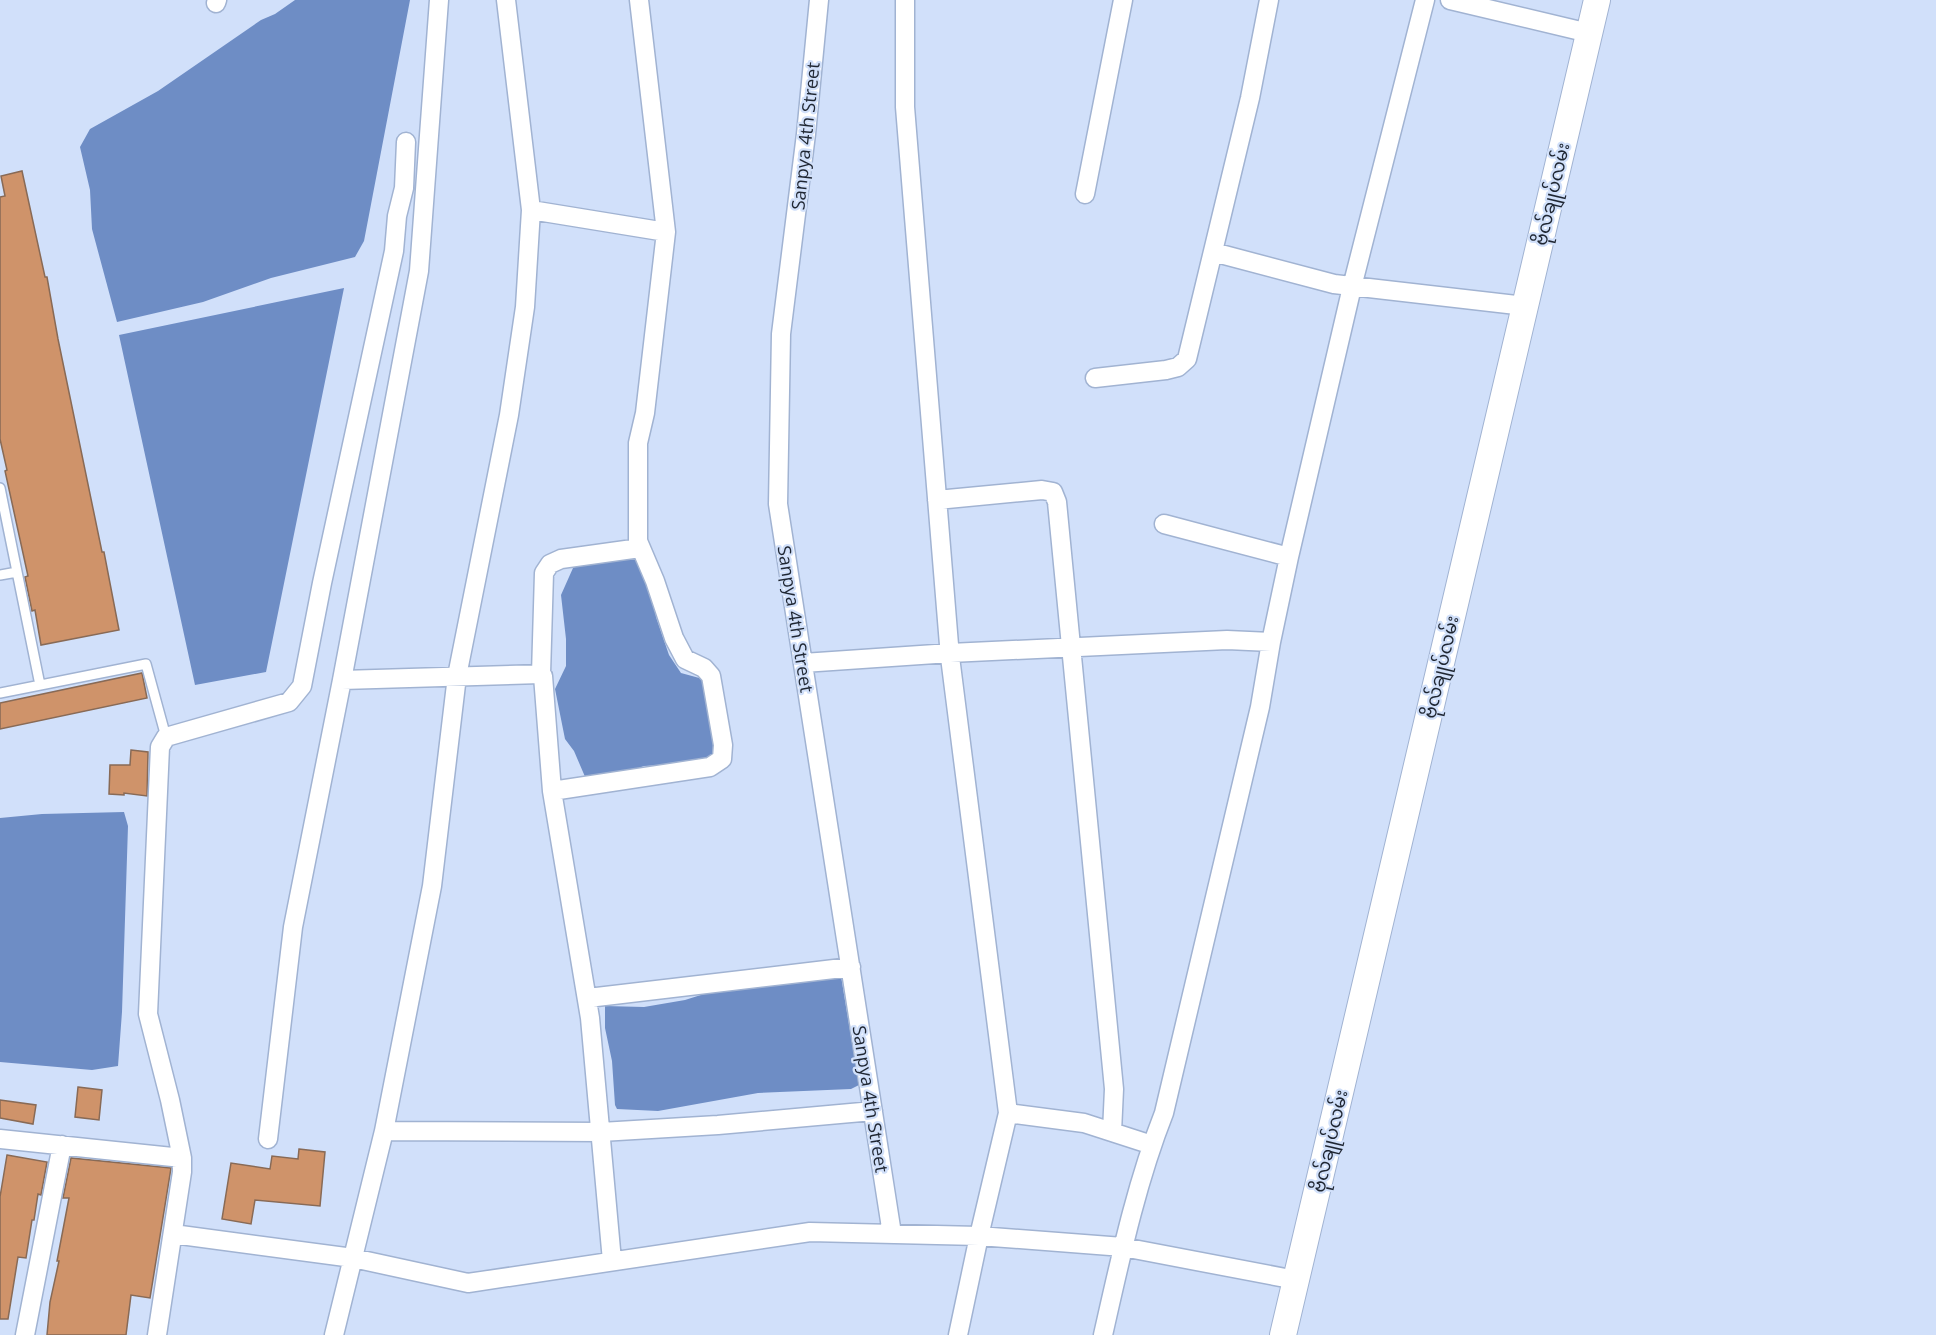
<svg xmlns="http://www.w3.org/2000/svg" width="1936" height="1335" font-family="'Open Sans','Noto Sans Myanmar',sans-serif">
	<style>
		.water { fill: #6e8dc5 }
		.building { fill: #cf936a; stroke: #886a56; stroke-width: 1.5 }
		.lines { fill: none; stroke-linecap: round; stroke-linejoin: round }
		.lane-casing { stroke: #a1b3d2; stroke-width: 12 }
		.street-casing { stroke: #a1b3d2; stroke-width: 21 }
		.secondary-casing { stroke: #a1b3d2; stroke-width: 28 }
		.lane { stroke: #fff; stroke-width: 9 }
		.street { stroke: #fff; stroke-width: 18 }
		.secondary { stroke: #fff; stroke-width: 26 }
		.labels { text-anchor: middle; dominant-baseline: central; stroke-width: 4.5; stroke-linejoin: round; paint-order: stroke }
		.street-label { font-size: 18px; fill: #1f2632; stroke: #d1e0fa }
	</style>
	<rect width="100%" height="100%" fill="#d1e0fa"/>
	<path class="water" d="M295 0H410L364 241 355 257 271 278 203 302 117 322 92 229 90 190 80 147 90 129 158 91 261 20 275 14Z
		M344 288 266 672 195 685 119 335Z
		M617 557 641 561 650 573 656 617 669 655 681 673 703 679 715 732 714 757 700 763 644 766 628 772 586 779 574 751 565 739 555 689 566 666V639L561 595 573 568 589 559Z
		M124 812 128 826 122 1012 118 1066 92 1070 0 1062V818L42 814Z
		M841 976 859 1085 851 1089 758 1093 658 1111 617 1109 615 1105 612 1061 605 1028V1006L644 1007 685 1000 726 987Z"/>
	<path class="building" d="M22 171 45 277H47L58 339 102 552H104L119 630 41 645 35 610 32 611 25 577 28 576 5 471 7 470 0 439V197L5 196 1 176Z
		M142 673 147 698 0 729V703Z
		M131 750 148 752 147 796 124 793V795L109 794 110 765H130Z
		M78 1087 102 1090 99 1120 75 1117Z
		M0 1100 36 1105 33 1124 0 1118Z
		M299 1149 325 1152 320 1206 255 1200 251 1224 222 1219 231 1163 270 1169 272 1156 298 1159Z
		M7 1155 47 1162 41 1195 38 1194 34 1220H32L26 1258 18 1257 8 1319H0V1197Z
		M71 1158 171 1168 150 1298 131 1295 126 1335H47L50 1302 59 1261H57L69 1198H63Z"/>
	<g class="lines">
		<defs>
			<path id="lane" d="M0 488 40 685
				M0 575 17 572
				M0 693 146 664 166 737"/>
			<path id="street" d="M819 0 806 134 781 334 778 504 892 1234
				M905 0V107L950 657 1008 1113 979 1236 958 1335
				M1450 0 1589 33
				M216 3 217 0
				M1085 194 1123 0
				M531 210 666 232
				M1213 252 1334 284 1525 306
				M1095 378 1166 370 1178 367 1187 359 1250 98 1269 0
				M937 500 1042 490 1053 492 1057 502 1114 1089 1112 1132
				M1289 557 1352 287 1425 0
				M803 663 950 653 1227 640 1271 642
				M541 674 544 573 550 564 561 559 640 548
				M342 680 541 674 543 676 552 791 590 1018 612 1261
				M552 791 710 767 722 759 723 745 711 676 704 668 685 659 674 638 655 581 638 541V443L645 413 666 232 639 0
				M588 998 851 967
				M1008 1113 1084 1123 1152 1145
				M384 1131 601 1132 718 1125 873 1111
				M0 1139 182 1158
				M268 1139 293 927 342 680 419 271 439 0
				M173 1234 353 1258 468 1283 810 1232 979 1236 1123 1247 1296 1280
				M25 1335 62 1145
				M157 1335 182 1172V1158L170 1100 148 1014 160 747 166 737 289 702 302 686 322 583 394 251 397 216 404 188 406 142
				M334 1335 384 1131 432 886 457 676 509 415 525 307 531 210 506 0
				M1103 1335C1120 1260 1136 1184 1164 1113L1260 707 1271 642 1289 557 1164 524"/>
			<path id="secondary" d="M1283 1335 1597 0"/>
		</defs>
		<use href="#lane" class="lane-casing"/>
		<use href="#street" class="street-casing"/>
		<use href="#secondary" class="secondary-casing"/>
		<use href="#lane" class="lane"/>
		<use href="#street" class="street"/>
		<use href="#secondary" class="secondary"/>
	</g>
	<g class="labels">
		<g class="street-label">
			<text transform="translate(805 136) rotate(-84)">Sanpya 4th Street</text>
			<text transform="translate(1551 194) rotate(-77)">ဗိုလ်ချုပ်လမ်း</text>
			<text transform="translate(796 619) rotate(81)">Sanpya 4th Street</text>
			<text transform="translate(1440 667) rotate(-77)">ဗိုလ်ချုပ်လမ်း</text>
			<text transform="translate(871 1099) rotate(81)">Sanpya 4th Street</text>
			<text transform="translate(1329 1141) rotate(-77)">ဗိုလ်ချုပ်လမ်း</text>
		</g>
	</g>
</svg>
